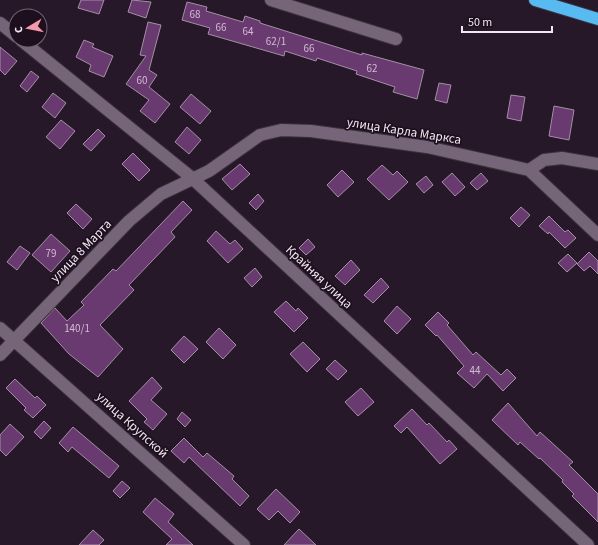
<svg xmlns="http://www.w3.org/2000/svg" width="598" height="545" font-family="'Source Sans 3',sans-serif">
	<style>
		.building { fill: #693a6f; stroke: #a290a4 }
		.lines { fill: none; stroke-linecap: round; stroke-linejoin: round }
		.minor-casing { stroke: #3c323d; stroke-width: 14 }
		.highway-casing { stroke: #3c323d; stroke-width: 14 }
		.minor { stroke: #766578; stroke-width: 12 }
		.highway { stroke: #57baf0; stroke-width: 12 }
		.labels { text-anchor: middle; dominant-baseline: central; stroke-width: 3.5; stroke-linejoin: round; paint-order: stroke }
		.number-label { font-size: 11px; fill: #d0bcd2 }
		.street-label { font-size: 13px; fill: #f2e8f3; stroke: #1d0f1e }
	</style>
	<rect width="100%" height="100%" fill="#261828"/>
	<path class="building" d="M81 0H104L99 14 78 8Z
		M132 0 151 2 146 18 128 12Z
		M187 2 207 7 206 11 243 22 245 16 260 21V23L362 55V53L424 70 417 99 393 92 395 87 356 74 357 71 317 58 316 61 285 51 284 56 208 34 210 28 182 20Z
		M148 22 161 25 149 70 157 75 149 87 170 104 155 123 140 111 149 100 126 84 146 56 140 55Z
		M84 40 94 44 92 47 113 56 104 77 89 71 91 65 76 57Z
		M0 47 17 61 5 75 0 70Z
		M31 71 39 77 27 92 20 86Z
		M439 83 451 85 447 103 435 100Z
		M53 93 66 103 55 118 42 107Z
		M191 94 211 111 200 124 180 107Z
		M511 95 525 97 521 121 507 118Z
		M554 106 574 110 569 140 549 136Z
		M61 120 75 131 60 149 46 137Z
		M187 127 201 140 189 154 175 142Z
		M98 129 105 136 91 151 83 144Z
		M133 153 150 170 139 181 122 164Z
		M240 164 250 174 232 190 222 179Z
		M382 165 393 175 397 171 408 182 389 200 367 179Z
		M342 170 354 182 338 197 327 185Z
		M452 173 465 187 455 196 442 182Z
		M481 173 488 181 477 190 470 183Z
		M426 176 433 185 424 193 416 184Z
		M258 194 264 201 256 210 249 203Z
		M183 201 192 210 171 232 175 237 129 285 134 290 100 325 123 349 98 377 69 354 41 323 55 308 67 321 84 305 81 302 113 269 116 271Z
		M76 204 92 219 83 229 67 213Z
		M521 207 530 215 519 227 510 218Z
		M549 216 565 232 568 230 576 238 565 248 549 232 548 234 539 226Z
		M216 231 230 244 235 240 243 249 228 263 207 241Z
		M51 234 70 251 51 272 32 255Z
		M308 239 315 247 306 255 299 248Z
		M20 246 30 253 17 270 7 262Z
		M589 252 598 261V274L590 266 584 271 577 264Z
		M568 254 577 263 567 272 558 263Z
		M351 260 360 270 345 285 335 276Z
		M255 268 262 277 252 287 244 278Z
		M381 278 389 287 373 303 364 295Z
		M286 301 296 311 298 308 308 318 294 332 274 312Z
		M397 306 411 319 397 334 384 321Z
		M438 312 449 323 447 325 473 355 476 352 501 375 507 369 516 378 503 391 487 374 474 388 457 373 464 366 437 335 436 336 425 325Z
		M219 328 236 345 223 359 206 342Z
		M184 336 198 349 184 363 171 350Z
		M303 342 320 359 307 372 290 354Z
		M335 360 347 371 338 380 326 369Z
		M152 377 162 388 151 400 167 414 153 430 144 422 147 419 129 401Z
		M15 379 35 398 37 396 46 405 33 418 24 410 26 408 6 388Z
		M361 388 374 402 358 416 345 402Z
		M508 403 537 436 540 432 573 462 569 465 598 494V522L572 496 574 494 562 482 563 480 540 458 539 459 520 442 518 445 492 420Z
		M412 409 427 425 429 423 447 442 449 440 457 449 440 464 407 427 401 433 394 426Z
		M182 412 191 420 185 427 177 419Z
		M44 421 51 428 41 439 34 432Z
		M10 424 24 437 6 456 0 450V435Z
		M73 427 119 466 109 478 72 447 68 452 59 443Z
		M184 438 203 457 207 453 234 476 232 479 249 496 240 506 189 457 184 463 171 451Z
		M122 481 130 488 120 498 113 491Z
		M276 489 300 512 290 523 278 511 269 520 257 509Z
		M155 498 174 514 168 522 193 545H166L172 539 143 512Z
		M299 529 316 545H284Z
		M93 530 104 540 99 545H79Z"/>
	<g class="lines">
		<defs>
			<path id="minor" d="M271 0 396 39
				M0 23 16 36
				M21 40 192 178 588 545
				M529 170 544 160 562 158 598 164
				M0 328 244 545
				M0 355 129 221 161 194 209 171 260 135 281 130 311 131 427 147 529 170 598 235"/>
			<path id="highway" d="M535 0 598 19"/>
		</defs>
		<use href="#minor" class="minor-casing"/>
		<use href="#highway" class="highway-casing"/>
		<use href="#minor" class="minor"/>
		<use href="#highway" class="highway"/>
	</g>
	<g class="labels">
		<g class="number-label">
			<text x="195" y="14">68</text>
			<text x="221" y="27">66</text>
			<text x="248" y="31">64</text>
			<text x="276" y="41">62/1</text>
			<text x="309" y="48">66</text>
			<text x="372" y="68">62</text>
			<text x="142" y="80">60</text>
			<text x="51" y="253">79</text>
			<text x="77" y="328">140/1</text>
			<text x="475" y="370">44</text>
		</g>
		<g class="street-label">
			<text transform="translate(404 131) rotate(9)">улица Карла Маркса</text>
			<text transform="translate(81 251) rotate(-46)">улица 8 Марта</text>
			<text transform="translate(319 277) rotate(43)">Крайняя улица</text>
			<text transform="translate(132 425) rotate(42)">улица Крупской</text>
		</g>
	</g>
	<g transform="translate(28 28) rotate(260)"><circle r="19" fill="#1d0f1e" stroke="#726673"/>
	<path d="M0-3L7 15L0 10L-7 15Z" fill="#f39aaa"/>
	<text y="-6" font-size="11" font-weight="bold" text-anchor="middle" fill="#f2e8f3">С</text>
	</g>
	<path d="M462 26v6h90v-6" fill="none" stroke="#f2e8f3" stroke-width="2"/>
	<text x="468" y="26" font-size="12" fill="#f2e8f3" stroke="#1d0f1e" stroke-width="3" paint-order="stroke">50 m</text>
</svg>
